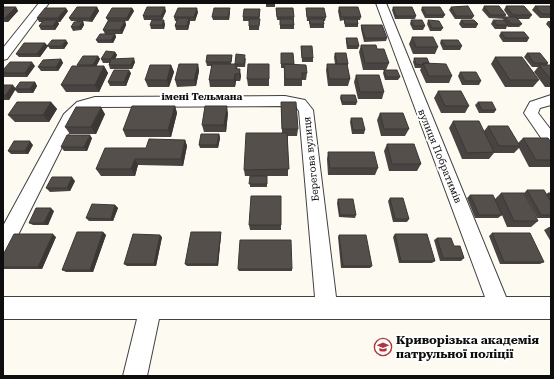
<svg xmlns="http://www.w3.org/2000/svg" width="554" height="379" font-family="'Roboto Serif',serif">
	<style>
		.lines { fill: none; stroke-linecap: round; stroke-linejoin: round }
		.minor-casing { stroke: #414141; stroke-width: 2 }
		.minor { fill: #fff; fill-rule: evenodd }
		.wall { fill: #494441 }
		.shaded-wall { fill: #3c3735 }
		.building { fill: #554f4c; stroke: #3c3735 }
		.labels { text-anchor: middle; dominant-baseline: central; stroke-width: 4; stroke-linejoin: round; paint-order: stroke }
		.far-quarter-label { font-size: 10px; font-weight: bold; fill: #0e0e0e; stroke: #fff }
		.street-label { font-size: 10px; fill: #0e0e0e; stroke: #fff }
		.near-poi-label { font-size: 12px; font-weight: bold; fill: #0e0e0e; stroke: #fff; text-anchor: start }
	</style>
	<rect width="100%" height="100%" fill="#fdfbf1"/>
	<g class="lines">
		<defs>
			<path id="minor" d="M39 3H49L7 59 3 60V48Z
				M376 3H386L506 297H551V319H159L147 376H123L137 319H3V297H315L299 111 296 107 285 106 95 107 87 109 77 117 10 251 3 254V226L64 114 77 102 95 97 285 96 305 100 313 110 336 297H485Z
				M551 95V105L540 108 538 113 551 130V147L546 145 524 113 530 102Z"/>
		</defs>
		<use href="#minor" class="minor-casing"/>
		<use href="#minor" class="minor"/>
	</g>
	<path class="wall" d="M266 3H275V7H266Z
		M484 6 506 15 504 19 489 18 482 10Z
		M506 6 532 15 529 19H518L522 24 519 27H508L507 26 506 29H495L491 24 493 20H503L505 17H509L504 10Z
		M535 6H551V18H540L532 10Z
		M3 7H16L18 11 8 22H3Z
		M97 7 99 11 92 22 83 21 84 25 81 30 73 31 71 27 78 21H71L69 18Z
		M339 7 361 17 360 20H358V27H345L344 20 340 21 338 11Z
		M393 7 416 16 415 19H395L392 10Z
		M422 7 445 15 443 18H425L421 10Z
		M451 7 474 16 472 19H455L449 10Z
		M132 8 134 11 128 21H125L126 25 122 34H115L116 37 113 43H98L96 40 105 34 103 30 108 21 106 18Z
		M276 8 294 17V29H280V20H277Z
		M306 8 326 17 325 21H324V28H310L309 21H307Z
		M68 11 60 22H58L59 24 55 30H41L39 26 42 22H39L37 18Z
		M166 11 162 20H144L143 16Z
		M230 11 229 20H213L212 17Z
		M198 12 195 21H190L188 30H176L175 26 177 21H175L174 17Z
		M260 12 259 30H249V21H243V17Z
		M411 20 425 26 423 30H413L410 24Z
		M428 20 443 28 441 31H430L427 24Z
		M461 20 478 24 476 28H462L459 24Z
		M548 21H551V30L546 24Z
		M165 24 164 29H151L150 25Z
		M361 25 387 38 386 41 364 42 361 29Z
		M501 32 529 38 527 42H503L499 36Z
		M412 37 438 47 435 54H413L409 44Z
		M346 38 359 46 358 49H347L346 42Z
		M441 40 462 46 460 50H443L440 43Z
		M45 43 47 46 68 43 64 49H50L48 46 40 57H19L16 54Z
		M361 45 377 49 389 63 386 70H363L359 52Z
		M301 46 313 58V62H302Z
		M115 52 117 55 115 59 135 62 132 69H110L109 65 110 63H103L101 59Z
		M281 53H293L294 65 307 73 306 80H302V86H284V68H281Z
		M335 53 348 64 347 67 350 79 348 86H328L326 70 327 64H335L334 57Z
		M527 53 548 63 547 65H551V87H545L534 72 538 67H532L524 57Z
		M232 55V59L231 64H235L246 58 245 67H237L241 76 240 81H236L235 87H210L209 80 212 66H207L206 62Z
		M98 56 100 59 96 66H104L108 73 99 92H66L61 85 78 66 77 65Z
		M495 57 539 80 533 87H505L491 64Z
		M414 58 429 63 452 76 449 83H426L420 70 421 68H415L413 62Z
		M61 59 63 63 58 71H41L38 67Z
		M198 64 199 71 196 86 177 87 175 80Z
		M269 64V86H248L247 79Z
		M171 65 174 72 169 87H148L145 80Z
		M35 66 27 77H4L3 76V70Z
		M384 70 400 77 398 80H385L383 73Z
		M460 72 481 81 479 85H462L458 76Z
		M131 73 126 86H110L108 82Z
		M356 75 384 92 382 99H358L354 82Z
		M35 82 37 86 33 93H18L15 90 9 100H3V85L16 88Z
		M438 91 469 106 465 113H441L434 98Z
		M341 95 357 102 356 105H342L340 98Z
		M51 102 57 109 49 122H15L8 115Z
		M281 102 298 129 297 136H288V176H267V187H250V176H245L244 170 282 133Z
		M478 102 496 110 494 113H479L475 105Z
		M175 106 177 113 171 137H126L123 130Z
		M228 113 226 132H204L202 125Z
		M380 113 409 129 405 136H381L377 120Z
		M105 114 96 134H70L65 127Z
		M351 118 365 130 364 134H352L350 122Z
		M453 121 484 131 488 126 518 143 523 138 551 142V167H529L519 148 514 153H494L489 159H462L449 128Z
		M219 134 220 138 218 148H200L199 145Z
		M92 138 87 151H64L61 147Z
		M185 140 187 146 183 166 138 165 135 176H101L96 169 146 148Z
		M387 144 421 164 417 171H389L384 151Z
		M33 145 28 154H11L8 151Z
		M328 152 378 168 375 175H328L327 159Z
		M75 181 70 191 50 192 46 188Z
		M527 190 546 194 548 193H551V218H537L524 193Z
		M501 193 538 221 531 227H507L502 215 498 218H475L467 198 470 195 495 199Z
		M281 196V230H250L249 225Z
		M390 198 409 219 407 222H393L388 201Z
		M338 199 356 215 355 218 339 217 337 203Z
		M115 205 118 208 113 221H89L86 218Z
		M54 211 48 225H33L29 223Z
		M549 227H551V242L544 230Z
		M103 232 106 235 93 272H66L62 270Z
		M492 233 544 262 540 264H500L489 236Z
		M395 234 435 261 432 263H399L393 237Z
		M221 235 218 266H187L185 264Z
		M339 235 372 266 370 268H341L338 237Z
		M56 237 42 269H3V255Z
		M162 237 156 266H127L124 264Z
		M437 238 454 246 464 258 461 261H440L434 240Z
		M238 269H292V271H239Z"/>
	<path class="shaded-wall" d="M16 7 18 11 8 22 5 18Z
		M97 7 99 11 92 22 90 18Z
		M165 7 166 11 162 20 161 16Z
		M66 8 68 11 60 22 58 18Z
		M132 8 134 11 128 21 127 18Z
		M197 8 198 12 195 21 194 17Z
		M230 8V11L229 20 228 17Z
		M189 18 190 22 188 30 187 26Z
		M57 20 59 24 55 30 53 26Z
		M164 20 165 24 164 29 162 25Z
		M83 21 84 25 81 30 79 27Z
		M125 21 126 25 122 34 120 30Z
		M115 34 116 37 113 43 111 40Z
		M66 40 68 43 64 49 62 46Z
		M45 43 48 46 40 57 37 54Z
		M115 52 117 55 113 63 111 59Z
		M98 56 100 59 95 69 93 65Z
		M134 58 135 62 132 69 131 65Z
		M61 59 63 63 58 71 56 67Z
		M32 62 35 66 27 77 25 73Z
		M198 64 199 71 196 86 194 80Z
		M171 65 174 72 169 87 167 80Z
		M104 66 108 73 99 92 95 85Z
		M240 69 241 76 240 81 239 74Z
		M129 70 131 73 126 86 124 82Z
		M235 74 236 81 235 87 234 80Z
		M35 82 37 86 33 93 30 89Z
		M13 85 16 89H15V90L9 100 5 96Z
		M51 102 57 109 49 122 43 115Z
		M175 106 177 113 171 137 168 130Z
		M227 106 228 113 226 132 224 125Z
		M101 107 105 114 96 134 91 127Z
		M219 134 220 138 218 148 217 145Z
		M90 135 92 138 87 151 84 147Z
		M185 140 187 146 183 166 181 159Z
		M30 141 33 145 28 154 25 151Z
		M135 159 138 165 135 176 131 169Z
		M72 177 75 181 70 191 67 188Z
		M115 205 118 208 113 221 111 219Z
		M51 208 54 211 48 225 44 223Z
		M103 232 106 235 93 272 90 270Z
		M221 232V235L218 266 217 264Z
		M53 234 56 237 42 269 38 267Z
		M160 235 162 237 156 266 154 264Z"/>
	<path class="building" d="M266 3H275V4H266Z
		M468 6 474 16H456L451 7Z
		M484 6H499L506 15H490Z
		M506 6H524L532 15H513Z
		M535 6H551V14H542Z
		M3 7H16L5 18H3Z
		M77 7H97L90 18H69Z
		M147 7H165L161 16H143Z
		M339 7H358L361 17H341Z
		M393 7H412L416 16H396Z
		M422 7H440L445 15H426Z
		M45 8H66L58 18H37Z
		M112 8H132L127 18H106Z
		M178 8H197L194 17H174Z
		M214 8H230L228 17H212Z
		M276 8H293L294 17H277Z
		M306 8H324L326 17H307Z
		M244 9H260L259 17H243Z
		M505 17H516L522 24H511Z
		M178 18H189L187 26H175Z
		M249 19H260L259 26H249Z
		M280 19H293L294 25H280Z
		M309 19H323L324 24H310Z
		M344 19H357L358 24H345Z
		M44 20H57L53 26H39Z
		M152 20H164L162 25H150Z
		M411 20H422L425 26H414Z
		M428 20 439 21 443 28H432Z
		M461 20H474L478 24H464Z
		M493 20H504L508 25H497Z
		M83 21 79 27H71L74 22Z
		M108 21H125L120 30H103Z
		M361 25H382L387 38H365Z
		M501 32H524L529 38H505Z
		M100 34H115L111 40H96Z
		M412 37H433L438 47H416Z
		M346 38H357L359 46H348Z
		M52 40H66L62 46H47Z
		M441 40H458L462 46H445Z
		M24 43H45L37 54H16Z
		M361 45H376L377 49H384L389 63H365Z
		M301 46H312L313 58H302Z
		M106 51 115 52 111 59H101Z
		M281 53H293L294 64H281Z
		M335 53H346L348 64H337Z
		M527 53H540L548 63H534Z
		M236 54 245 55 244 64H235Z
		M207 55H232L231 62H206Z
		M83 56H98L93 65H77Z
		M495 57H522L539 80H510Z
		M134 58 131 65H109L111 59Z
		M414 58H427L429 63H423V65L416 64Z
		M61 59 56 67H38L43 60Z
		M10 62H32L25 73H3V70Z
		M423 63 446 64 452 76H429Z
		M179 64H198L194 80H175Z
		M212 64H236V69H240L239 74H235L234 80H209Z
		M248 64H269V79H247Z
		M284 64 306 65 307 73H302V79H285Z
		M327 64H347L350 79H329Z
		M150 65H171L167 80H145Z
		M539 65H551V80Z
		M72 66H104L95 85H61Z
		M114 70H129L124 82H108Z
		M384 70H397L400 77H386Z
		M460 72H476L481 81H465Z
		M356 75H379L384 92H360Z
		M20 82H35L30 89H15Z
		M3 85H13L5 96H3Z
		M438 91H461L469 106H445Z
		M341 95H355L357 102H342Z
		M17 102H51L43 115H8Z
		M281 102H296L298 129H282Z
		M478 102H492L496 110H482Z
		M132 106H175L168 130H123Z
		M205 106H227L224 125H202Z
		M76 107H101L91 127H65Z
		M380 113H403L409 129H384Z
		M351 118H362L365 130H353Z
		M453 121H479L494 152 467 153Z
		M488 126H508L520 146H499Z
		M246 133H287L289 169 244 170Z
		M201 134H219L217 145H199Z
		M67 135H90L84 147H61Z
		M523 138H548L551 142V160H536Z
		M149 139 185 140 181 159H135L131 169H96L105 148H146Z
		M14 141H30L25 151H8Z
		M387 144H414L421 164H392Z
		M328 152H374L378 168H330Z
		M250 176H267V184H249Z
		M52 177H72L67 188H46Z
		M527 190H544L551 202V215H541Z
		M501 193H524L538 221H514Z
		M548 193H551V197Z
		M470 195H493L502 215H479Z
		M251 196H281V225H249Z
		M390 198H403L409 219H395Z
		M338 199H353L356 215H340Z
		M92 204 115 205 111 219 86 218Z
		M36 208H51L44 223H29Z
		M77 232H103L90 270H62Z
		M191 232H221L217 264H185Z
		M492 233H530L544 262H504Z
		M14 234H53L38 267H3V255Z
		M133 234 160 235 154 264H124Z
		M395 234H427L435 261H401Z
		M339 235H366L372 266H343Z
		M437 238H451L454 246H460L464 258H443Z
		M240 240H291L292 269H238Z"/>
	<defs>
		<symbol id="university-ring" viewBox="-11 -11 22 22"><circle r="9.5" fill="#fff" stroke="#ad373d" stroke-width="1.5"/><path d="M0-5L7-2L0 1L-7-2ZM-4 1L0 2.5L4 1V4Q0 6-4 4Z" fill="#ad373d"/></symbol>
	</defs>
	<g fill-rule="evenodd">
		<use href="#university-ring" x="373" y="337" width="20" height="20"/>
	</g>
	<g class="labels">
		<g class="far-quarter-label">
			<text x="202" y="96">імені Тельмана</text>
		</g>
		<g class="street-label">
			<text transform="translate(440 156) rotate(68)">вулиця Побратимів</text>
			<text transform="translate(311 159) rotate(-96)">Берегова вулиця</text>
		</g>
		<g class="near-poi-label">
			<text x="396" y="340">Криворізька академія<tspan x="396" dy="14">патрульної поліції</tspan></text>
		</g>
	</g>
	<rect width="554" height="379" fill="none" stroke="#0e0e0e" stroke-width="8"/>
</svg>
